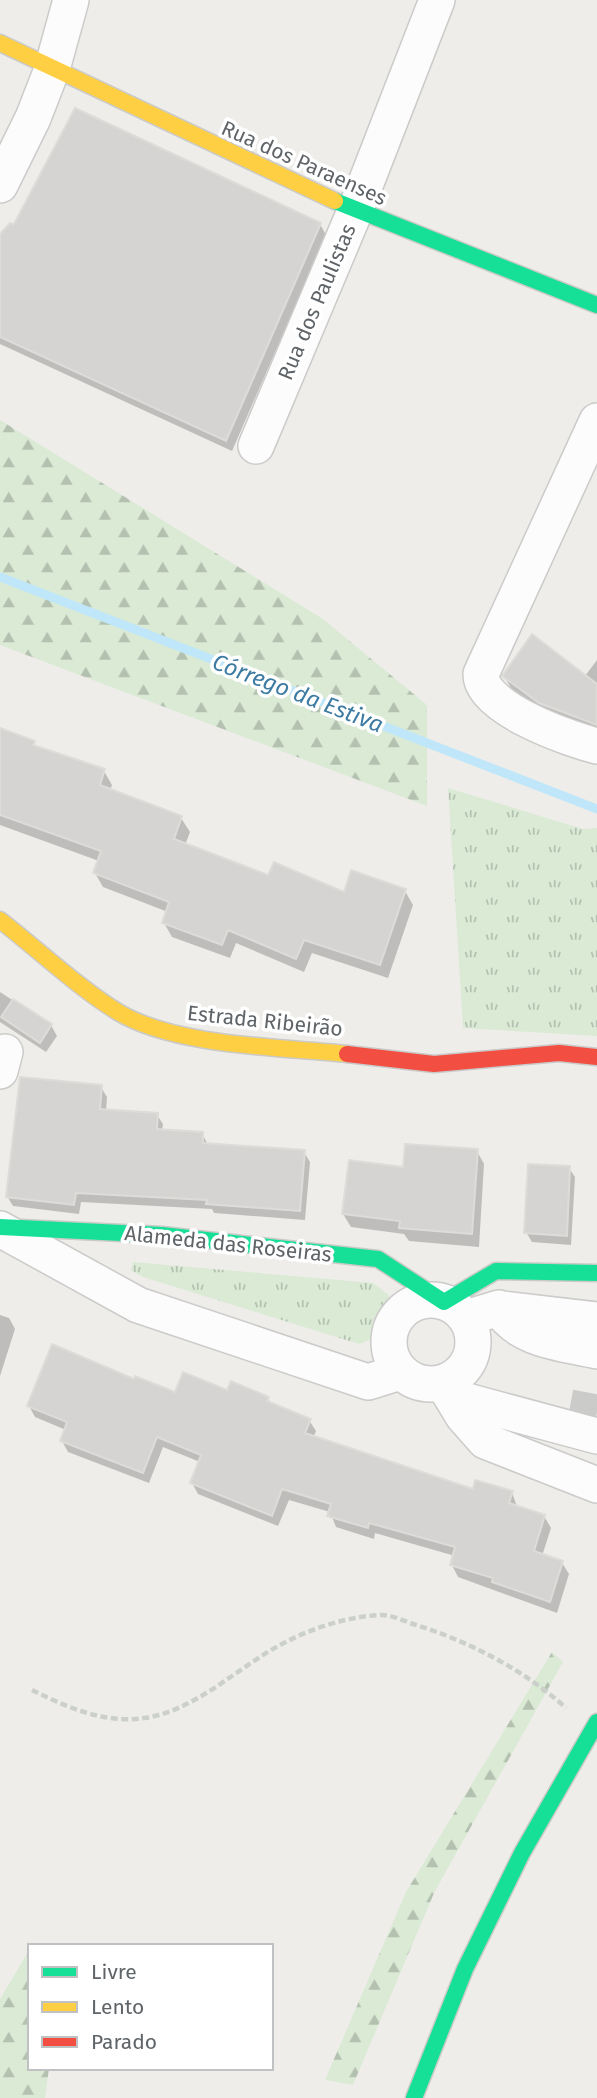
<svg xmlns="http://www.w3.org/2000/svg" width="597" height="2098" font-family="'Fira Sans',sans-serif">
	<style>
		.grass { fill: url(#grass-tufts) }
		.forest { fill: url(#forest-firs) }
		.shadow { fill: #0003 }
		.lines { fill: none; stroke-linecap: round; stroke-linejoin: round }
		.stream { stroke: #bfe7f9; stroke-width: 9 }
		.building { fill: #d6d4d3; stroke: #dedcd9; stroke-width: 2 }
		.street-tunnel { stroke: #cbcbca; stroke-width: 35; stroke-dasharray: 35 18; stroke-linecap: butt }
		.street-casing { stroke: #cbcbca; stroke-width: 38 }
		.fast-casing { stroke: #c9cac9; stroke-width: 19 }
		.slow-casing { stroke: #c9cac9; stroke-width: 19 }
		.jam-casing { stroke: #c9cac9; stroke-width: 19 }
		.path { stroke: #cbd0cc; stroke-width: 4.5; stroke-dasharray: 7 3.5; stroke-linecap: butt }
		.street { stroke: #fdfcfc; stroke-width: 35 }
		.fast { stroke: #16e098; stroke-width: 16 }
		.slow { stroke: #ffcf43; stroke-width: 16 }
		.jam { stroke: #f24e42; stroke-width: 16 }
		.labels { text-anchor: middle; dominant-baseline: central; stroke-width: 7; stroke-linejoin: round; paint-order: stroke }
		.street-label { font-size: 21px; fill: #5f6468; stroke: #fff }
		.water-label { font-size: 23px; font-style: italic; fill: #3d7ba3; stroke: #fff }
	</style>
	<defs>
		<pattern id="grass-tufts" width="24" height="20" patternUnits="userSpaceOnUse" patternTransform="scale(1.75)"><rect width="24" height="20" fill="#daead5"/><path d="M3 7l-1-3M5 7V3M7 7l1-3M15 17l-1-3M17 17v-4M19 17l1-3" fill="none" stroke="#b4c1b1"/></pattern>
		<pattern id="forest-firs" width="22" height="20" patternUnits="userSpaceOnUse" patternTransform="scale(1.75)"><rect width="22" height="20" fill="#daead5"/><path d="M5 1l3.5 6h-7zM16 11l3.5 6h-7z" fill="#b4c1b1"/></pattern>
	</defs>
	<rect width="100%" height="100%" fill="#efedea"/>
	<path class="grass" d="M448 788 583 829 597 828V1036L463 1028Z
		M133 1262 373 1283 389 1295C394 1322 385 1337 359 1344L143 1277 131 1270Z"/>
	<path class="forest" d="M0 420 323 619 427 705V806L0 645Z
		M552 1652 563 1662 434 1893 353 2085 325 2080 406 1892Z
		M28 1952 30 2068H49L45 2098H0V1999Z"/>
	<path class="shadow" d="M320 224 326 235 232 451 0 344V248Z
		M597 660V733L547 715 511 688 504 676H585Z
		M0 732 104 771 112 785 110 791 181 818 190 832 185 845 269 877 345 895 405 891 413 905 388 978 312 953 304 972 236 943 230 958 172 937 164 923 168 912 103 887 95 873 99 861 0 825Z
		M0 992 51 1025 57 1036 46 1052 0 1022Z
		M101 1087 107 1097 106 1111 157 1115 163 1124 162 1131 202 1133 208 1145 304 1152 310 1162 305 1220 214 1213 212 1209 81 1202 79 1214 13 1206 7 1196Z
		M477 1151 484 1164 479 1247 409 1241 404 1234 351 1227 343 1214 405 1169Z
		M569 1168 575 1177 571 1245 532 1242 526 1232Z
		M0 1315 9 1318 15 1329 0 1376Z
		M135 1382 176 1394 228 1392 268 1398 271 1405 309 1420 316 1431 313 1438 474 1491 512 1492 517 1507 544 1516 551 1528 542 1556 562 1563 569 1574 557 1613 458 1577 452 1565 455 1556 375 1533 374 1539 336 1527 330 1512 289 1500 278 1526 198 1494 192 1483 200 1462 163 1447 149 1483 68 1452 62 1441 66 1430 35 1417 29 1406Z"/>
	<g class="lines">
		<path class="stream" d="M0 577 597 809"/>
	</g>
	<path class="building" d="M75 108 321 223 226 441 0 337V234L10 223 14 224Z
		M532 634 597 684V725L539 703 502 676Z
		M0 728 35 741 33 745 105 769 100 785 182 816 174 839 268 875 274 862 344 892 351 870 406 889 380 965 304 940 296 959 228 930 222 945 162 923 169 902 93 873 101 851 0 815Z
		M13 999 52 1024 40 1043 1 1017Z
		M20 1077 102 1085 100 1109 158 1113 157 1129 203 1132V1143L305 1150 300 1211 206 1204 207 1200 76 1193 74 1205 6 1197Z
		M405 1144 478 1149 472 1234 399 1228 400 1221 342 1214 349 1160 403 1167Z
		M528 1164 570 1166 567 1236 524 1233Z
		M52 1344 134 1379 135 1376 175 1392 183 1372 227 1390 231 1381 269 1397 267 1401 311 1419 305 1433 473 1489 475 1480 513 1491 509 1503 545 1515 534 1551 563 1561 550 1602 492 1582 493 1578 450 1565 455 1547 369 1523 368 1528 327 1516 331 1504 282 1489 272 1516 190 1483 201 1455 157 1437 143 1473 60 1441 67 1422 27 1406Z"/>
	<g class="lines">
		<path class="street-tunnel" d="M570 1407 597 1412"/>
		<defs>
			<path id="street" d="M0 185 33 118 52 69 71 0
				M597 421 481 674C480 708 569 739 597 746
				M256 446 355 211 437 0
				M0 1071 5 1052
				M0 1229 138 1305 368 1382 400 1372
				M389 1342a42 42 0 1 1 84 0a42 42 0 1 1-84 0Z
				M503 1309 597 1320
				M466 1318 499 1308C519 1341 562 1343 597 1351
				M446 1388 463 1416 485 1441 597 1485
				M446 1388 456 1398 597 1436"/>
			<path id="fast" d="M335 201 597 305
				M0 1227 162 1235 378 1259 444 1302 496 1271 597 1273
				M414 2098 465 1969 522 1853 597 1722"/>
			<path id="slow" d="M0 43 335 201
				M0 920C36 948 80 989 118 1012 174 1046 280 1047 347 1054"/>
			<path id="jam" d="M347 1054 434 1064 559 1053 597 1057"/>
		</defs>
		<use href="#street" class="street-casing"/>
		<use href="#fast" class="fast-casing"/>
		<use href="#slow" class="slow-casing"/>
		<use href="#jam" class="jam-casing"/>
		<path class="path" d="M32 1690C66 1707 105 1724 144 1718 195 1711 237 1668 280 1645 309 1629 348 1616 382 1615 392 1615 404 1621 413 1624 468 1641 523 1669 566 1708"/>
		<use href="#street" class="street"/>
		<use href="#fast" class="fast"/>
		<use href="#slow" class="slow"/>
		<use href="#jam" class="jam"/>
	</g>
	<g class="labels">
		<g class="street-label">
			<text transform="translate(304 163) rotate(24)">Rua dos Paraenses</text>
			<text transform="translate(317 302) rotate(-67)">Rua dos Paulistas</text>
			<text transform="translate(265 1021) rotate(6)">Estrada Ribeirão</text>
			<text transform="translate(228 1244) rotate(6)">Alameda das Roseiras</text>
		</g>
		<g class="water-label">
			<text transform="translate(298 693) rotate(21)">Córrego da Estiva</text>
		</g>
	</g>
	<rect x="28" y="1944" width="245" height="126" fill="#ffffff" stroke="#bfc1c3" stroke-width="2"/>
	<rect x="42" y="1967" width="35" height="10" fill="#16e098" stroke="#bfc1c3" stroke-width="2"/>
	<text x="91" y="1979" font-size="21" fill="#5f6468">Livre</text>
	<rect x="42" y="2002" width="35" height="10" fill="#ffcf43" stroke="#bfc1c3" stroke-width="2"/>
	<text x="91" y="2014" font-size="21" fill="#5f6468">Lento</text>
	<rect x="42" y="2037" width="35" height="10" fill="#f24e42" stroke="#bfc1c3" stroke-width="2"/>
	<text x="91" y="2049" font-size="21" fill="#5f6468">Parado</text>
</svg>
